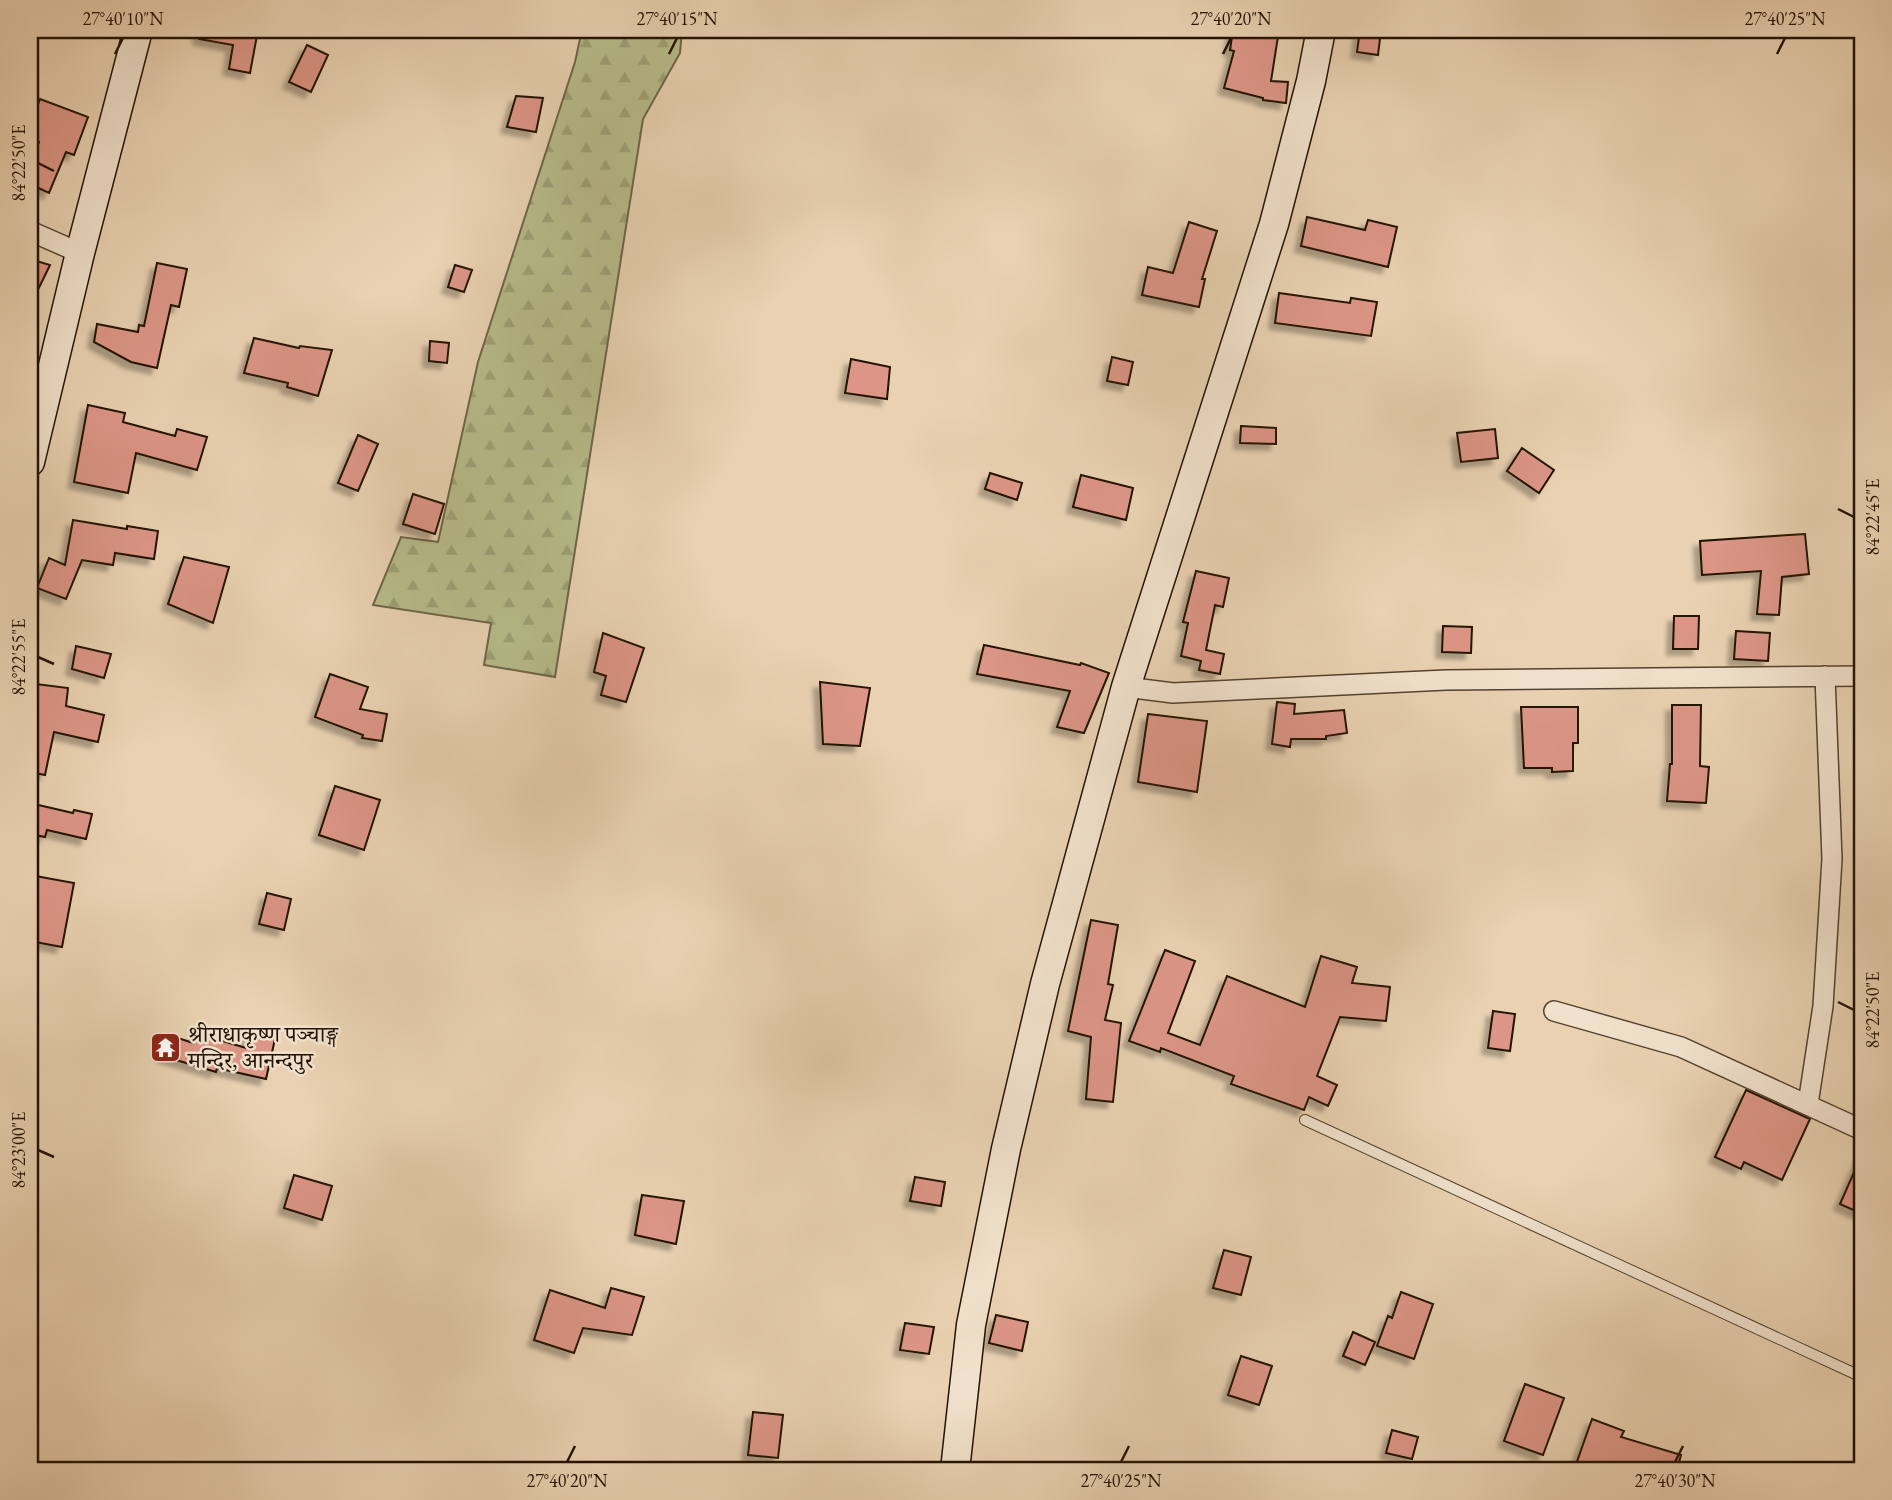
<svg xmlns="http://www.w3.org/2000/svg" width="1892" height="1500" font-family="'EB Garamond','Noto Serif Devanagari',serif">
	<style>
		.forest { fill: url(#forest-firs); stroke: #6d6648; stroke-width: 2 }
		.building { fill: #dc9586; stroke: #231204; stroke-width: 2; filter: url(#shadow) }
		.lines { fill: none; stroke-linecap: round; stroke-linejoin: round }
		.lane-casing { stroke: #54422f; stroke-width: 12 }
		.street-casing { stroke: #54422f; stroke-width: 22 }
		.secondary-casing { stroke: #231204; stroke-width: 31 }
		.lane { stroke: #f1e1cc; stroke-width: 10 }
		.street { stroke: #f1e1cc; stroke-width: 19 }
		.secondary { stroke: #f1e1cc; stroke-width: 28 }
		.ticks { fill: none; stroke: #231204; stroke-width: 2.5 }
		.labels { text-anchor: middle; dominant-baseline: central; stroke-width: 5; stroke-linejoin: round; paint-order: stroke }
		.poi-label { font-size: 23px; fill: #231204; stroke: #f1e1cc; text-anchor: start }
		.neatline { fill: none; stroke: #231204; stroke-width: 2.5 }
		.ticks-label { font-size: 18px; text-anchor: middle; fill: #231204 }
	</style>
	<defs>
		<pattern id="forest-firs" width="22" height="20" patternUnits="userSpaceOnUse" patternTransform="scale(1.75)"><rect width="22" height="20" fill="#b7bb8b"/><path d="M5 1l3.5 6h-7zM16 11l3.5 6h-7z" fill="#9da076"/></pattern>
		<filter id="shadow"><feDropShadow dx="-6" dy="6" stdDeviation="2" flood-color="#0004"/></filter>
	</defs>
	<rect width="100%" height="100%" fill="#e9d1b1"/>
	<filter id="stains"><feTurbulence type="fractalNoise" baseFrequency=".00286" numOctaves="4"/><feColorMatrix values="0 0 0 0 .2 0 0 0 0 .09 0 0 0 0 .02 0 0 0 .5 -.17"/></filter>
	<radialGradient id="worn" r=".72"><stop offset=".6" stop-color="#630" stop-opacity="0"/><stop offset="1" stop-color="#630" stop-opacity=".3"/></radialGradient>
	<path class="forest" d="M582 30H682L680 53 643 119 555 677 484 665 491 623 373 605 401 537 438 542 478 362 575 62Z"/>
	<path class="building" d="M199 30H258L250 73 229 69 233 45 199 39Z
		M1233 30H1279L1271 81 1288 82 1286 103 1263 100V98L1224 88 1234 51 1230 50Z
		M1360 30H1381L1378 55 1357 52Z
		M307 45 328 55 311 92 289 82Z
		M516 96 543 98 536 132 507 127Z
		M40 99 88 117 74 155 66 152 49 193 30 184V163L39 142 30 138V126Z
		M1307 217 1365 230 1368 220 1397 227 1388 267 1301 246Z
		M1189 222 1217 231 1202 279H1205L1199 307 1142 295 1148 267 1173 273Z
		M30 259 50 265 30 306Z
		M157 263 187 269 179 307 171 305 157 368 131 362 94 342 97 324 138 332 139 325 144 326Z
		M455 265 472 270 464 292 448 287Z
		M1279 293 1350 303 1351 298 1377 302 1371 336 1275 323Z
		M254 338 299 348 300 346 332 350 318 396 287 387 288 383 244 373Z
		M430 341 449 343 447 363 429 361Z
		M1112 357 1133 362 1128 385 1107 381Z
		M851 359 890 367 887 399 845 393Z
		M88 405 125 413 123 422 175 436 177 429 207 437 197 470 136 453 128 493 74 482Z
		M1241 426 1276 428V444L1240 443Z
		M1495 429 1498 458 1461 462 1457 433Z
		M358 435 378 444 358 491 338 483Z
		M1522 448 1554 470 1539 493 1507 471Z
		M990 473 1022 483 1017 500 985 489Z
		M1081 475 1133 488 1126 520 1073 507Z
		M413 494 444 504 435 534 403 524Z
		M73 520 127 529V526L158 531 154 559 115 553 113 565 82 560 66 599 37 588 49 558 65 565Z
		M1805 534 1809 574 1782 577 1779 615 1757 614 1761 571 1702 575 1700 541Z
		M184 557 229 567 213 623 168 604Z
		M1196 571 1229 578 1223 607 1215 605 1206 650 1224 654 1220 674 1199 670 1201 661 1181 656 1188 623 1183 622Z
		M1674 616H1699L1698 649H1673Z
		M1443 626 1472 627 1471 653 1442 652Z
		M1736 631 1770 633 1768 661 1734 659Z
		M603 633 644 648 626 702 601 695 606 676 594 672Z
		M984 645 1080 665 1081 663 1109 673 1084 733 1057 727 1070 691 977 674Z
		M76 646 111 654 104 678 72 669Z
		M330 674 368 687 360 709 387 714 382 741 362 738 363 735 315 717Z
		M820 682 870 688 860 746 823 744Z
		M36 684 68 688 66 706 104 715 98 742 54 732 45 775 30 772V754L37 718 32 717Z
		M1277 702 1295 704 1294 714 1344 710 1347 733 1326 736V739H1291L1290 747 1272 744Z
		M1672 705H1701L1700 766 1709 767 1706 803 1667 801 1670 764H1672Z
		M1521 707H1578V743H1573V771L1552 772V768H1524Z
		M1148 714 1207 721 1197 792 1138 782Z
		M335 786 380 800 364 850 319 835Z
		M34 804 73 813 74 810 92 814 86 839 47 830 45 837 30 834Z
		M30 875 74 883 62 947 30 941Z
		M267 893 291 899 284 930 259 924Z
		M1091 920 1118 925 1108 984 1113 985 1105 1020 1121 1023 1113 1102 1086 1099 1091 1037 1068 1031Z
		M1165 950 1195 961 1168 1033 1200 1045 1227 976 1305 1007 1321 956 1357 967 1352 983 1390 987 1386 1021 1340 1017 1317 1076 1337 1085 1328 1106 1309 1097 1304 1110 1231 1084 1234 1076 1161 1048 1160 1052 1129 1041Z
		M1493 1011 1515 1014 1510 1051 1488 1048Z
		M196 1033 246 1048 250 1033 275 1039 266 1079 217 1068 216 1072 163 1056 169 1035 193 1043Z
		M1746 1090 1810 1119 1782 1180 1744 1162 1741 1169 1715 1157Z
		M1862 1154V1214L1840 1204Z
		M294 1175 332 1186 322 1220 284 1208Z
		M915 1177 945 1182 941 1206 910 1201Z
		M642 1195 684 1201 676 1244 635 1235Z
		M1224 1250 1251 1257 1241 1295 1213 1288Z
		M611 1288 644 1297 632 1335 583 1328 574 1353 534 1340 550 1290 605 1308Z
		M1401 1292 1433 1304 1414 1359 1377 1346 1388 1316 1392 1318Z
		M996 1315 1028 1322 1022 1351 989 1343Z
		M905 1323 934 1327 929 1354 900 1350Z
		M1353 1332 1375 1342 1365 1365 1343 1356Z
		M1241 1356 1272 1366 1259 1405 1228 1395Z
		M1525 1384 1564 1398 1543 1455 1504 1441Z
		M753 1412 783 1415 778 1458 748 1455Z
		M1592 1419 1624 1431 1621 1437 1681 1455 1677 1470H1574Z
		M1392 1430 1418 1437 1412 1459 1386 1453Z"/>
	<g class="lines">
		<defs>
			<path id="lane" d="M1305 1120 1862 1377"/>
			<path id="street" d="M30 231 80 253
				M1126 687 1173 693 1446 680 1862 676
				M1554 1011 1681 1047 1862 1130
				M1808 1104 1823 1006 1832 859 1825 676"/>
			<path id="secondary" d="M30 462 80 253 138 30
				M955 1470 971 1325 1006 1149 1045 984 1126 687 1274 224 1311 81 1321 30"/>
		</defs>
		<use href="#lane" class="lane-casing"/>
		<use href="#street" class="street-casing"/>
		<use href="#secondary" class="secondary-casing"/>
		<use href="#lane" class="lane"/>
		<use href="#street" class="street"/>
		<use href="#secondary" class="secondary"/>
	</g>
	<path class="ticks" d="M115 54 123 38M669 54 677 38M1223 54 1231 38M1777 54 1785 38M38 163 54 171M1838 509 1854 517M38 657 54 664M1838 1002 1854 1010M38 1150 54 1157M567 1462 575 1446M1121 1462 1129 1446M1675 1462 1683 1446"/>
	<defs>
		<symbol id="temple-square" viewBox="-11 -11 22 22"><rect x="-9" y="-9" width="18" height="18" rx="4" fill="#8f2418" stroke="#f1e1cc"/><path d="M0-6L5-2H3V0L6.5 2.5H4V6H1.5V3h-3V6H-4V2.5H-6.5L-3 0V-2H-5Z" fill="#fff"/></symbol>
	</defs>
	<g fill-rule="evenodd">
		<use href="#temple-square" x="148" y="1030" width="35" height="35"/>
	</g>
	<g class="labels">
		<g class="poi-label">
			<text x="188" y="1034">श्रीराधाकृष्ण पञ्चाङ्ग<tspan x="188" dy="26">मन्दिर, आनन्दपुर</tspan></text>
		</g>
	</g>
	<rect width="1892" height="1500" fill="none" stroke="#e9d1b1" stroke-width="77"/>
	<rect x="38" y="38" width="1816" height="1424" class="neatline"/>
	<g class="ticks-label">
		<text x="123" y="25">27°40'10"N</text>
		<text x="677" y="25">27°40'15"N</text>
		<text x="1231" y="25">27°40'20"N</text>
		<text x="1785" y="25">27°40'25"N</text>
		<text transform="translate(19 163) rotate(-90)" y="6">84°22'50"E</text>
		<text transform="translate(1873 517) rotate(-90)" y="6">84°22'45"E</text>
		<text transform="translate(19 657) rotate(-90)" y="6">84°22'55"E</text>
		<text transform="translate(1873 1010) rotate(-90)" y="6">84°22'50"E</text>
		<text transform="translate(19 1150) rotate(-90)" y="6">84°23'00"E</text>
		<text x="567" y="1487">27°40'20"N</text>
		<text x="1121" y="1487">27°40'25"N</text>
		<text x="1675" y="1487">27°40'30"N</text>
	</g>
	<rect width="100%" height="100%" filter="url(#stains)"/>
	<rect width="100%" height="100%" fill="url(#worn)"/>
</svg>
